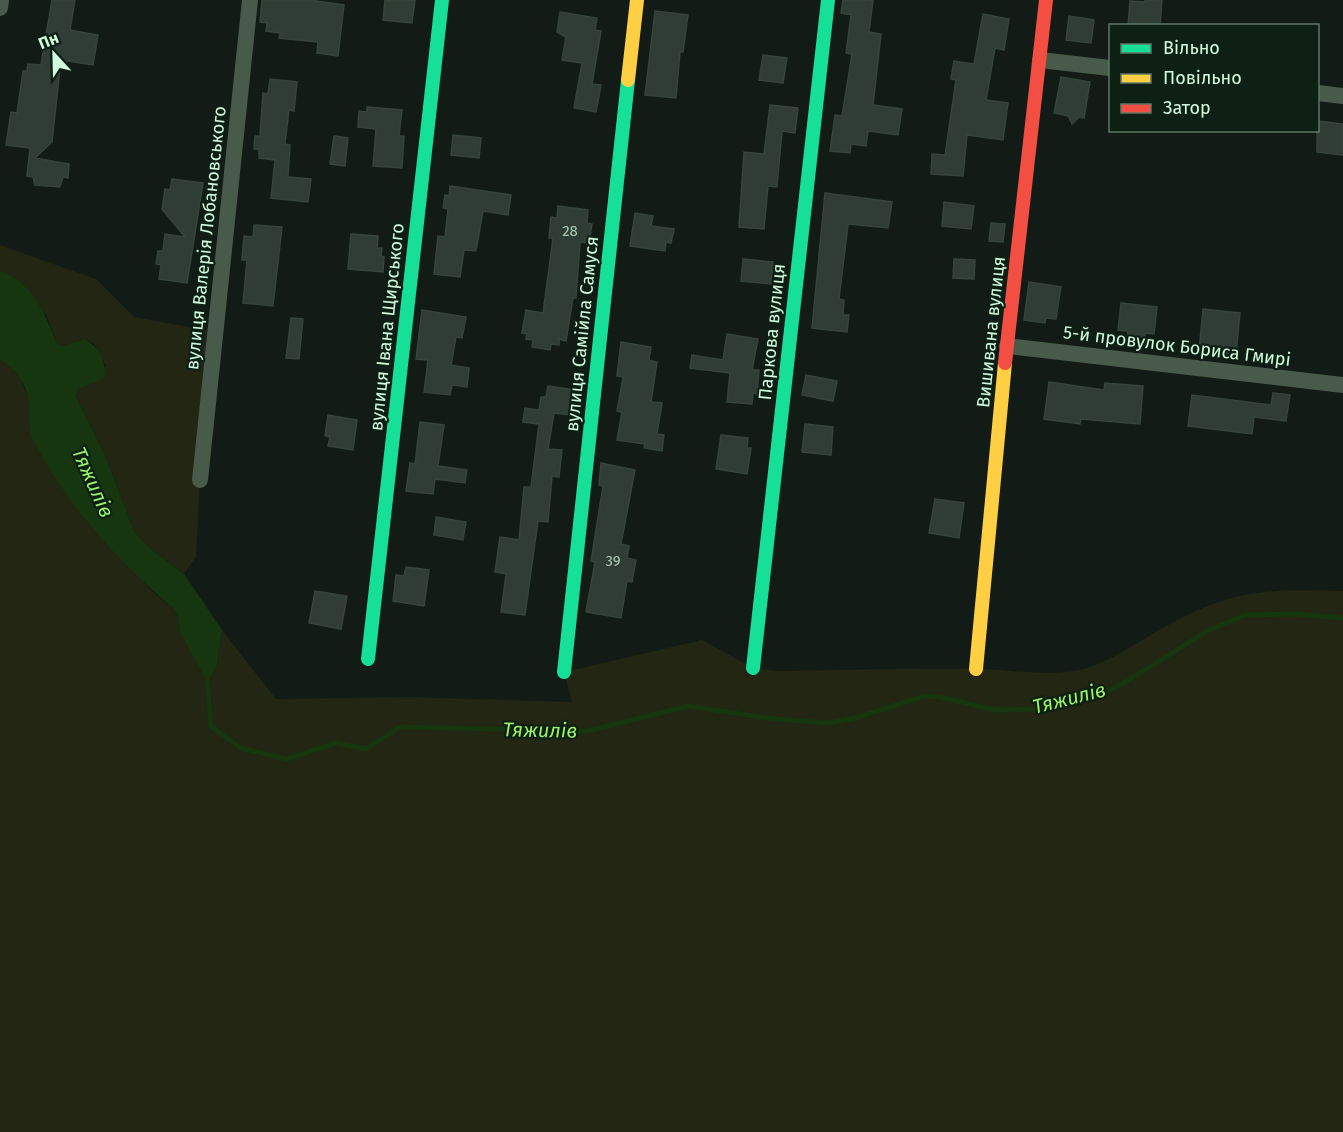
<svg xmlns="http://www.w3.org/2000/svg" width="1343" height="1132" font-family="'Fira Sans',sans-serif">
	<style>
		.green { fill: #222612 }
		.water { fill: #15360e }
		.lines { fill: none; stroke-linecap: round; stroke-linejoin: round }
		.stream { stroke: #15360e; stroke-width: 5 }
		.building { fill: #303d35; stroke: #35453a; stroke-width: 1.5 }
		.street { stroke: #485b4b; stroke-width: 16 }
		.fast { stroke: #16e098; stroke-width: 14 }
		.slow { stroke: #ffcf43; stroke-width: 14 }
		.jam { stroke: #f24e42; stroke-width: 14 }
		.labels { text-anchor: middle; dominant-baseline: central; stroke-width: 4.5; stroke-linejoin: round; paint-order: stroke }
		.number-label { font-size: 15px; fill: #a8ccb2 }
		.street-label { font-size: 18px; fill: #d0fbdc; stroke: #0e1f14 }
		.water-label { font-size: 20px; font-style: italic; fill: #9af366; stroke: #0e1f14 }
	</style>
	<rect width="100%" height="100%" fill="#121b15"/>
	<path class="green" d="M0 245 96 279 134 317 216 332 200 480 196 557 184 574 147 546 135 533 104 453 76 396 78 389 106 366 94 344 84 339 64 346 57 344 46 315 0 271Z
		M0 360 9 364 20 378 30 401 32 437 54 474 81 513 152 591 173 608 178 617 180 632 217 664 222 630 276 699 408 697 572 702 564 672 702 640 753 668 778 671C844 670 909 668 974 669 1009 669 1044 677 1079 670 1113 662 1141 639 1172 623 1236 588 1273 589 1343 591V1132H0Z"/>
	<path class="water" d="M0 271C33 282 45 314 57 344L64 346 84 339C99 346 106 361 105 378L78 389 76 396 104 453 135 533 147 546 184 574 222 630 217 664 208 683 180 632 178 617 173 608C117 561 67 505 33 440 27 428 30 416 29 404 28 386 15 367 0 360Z"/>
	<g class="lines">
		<path class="stream" d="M207 679 211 727 241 748 287 759 336 743 366 749 400 727 587 731 689 706 765 718 827 723 855 718 924 696 940 697 995 710 1042 709 1096 696 1122 684 1209 630 1245 615 1295 614 1343 618"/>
	</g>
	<path class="building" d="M52 0H75L70 30 98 35 93 65 61 60 52 142 35 158 69 164 68 178 63 177 60 187 35 185 33 177 27 176 30 148 6 145 11 112 17 113 23 71H27L28 64 41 65Z
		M262 0H310L344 5 338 56 317 53 318 42 279 38 280 33 266 31 267 23 260 22Z
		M385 0H415L412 23 383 20Z
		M843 0H873L869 32 881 34 873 105 902 109 898 135 868 131 866 146 851 144 850 153 830 151 835 115 842 116 852 54 846 53 851 15 841 13Z
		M1145 0H1162L1160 26H1128L1130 1 1145 2Z
		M655 11 688 15 683 52H680L676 98 645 95Z
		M560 12 597 18 595 30 601 31 592 84 601 85 596 112 574 108 582 63 562 60 566 37 557 32Z
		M983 14 1009 19 1004 50 995 48 986 100 1008 103 1003 140 967 135 963 176 931 174 932 154 945 155 956 80 951 79 954 61 974 64Z
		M1069 16 1094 20 1091 43 1066 40Z
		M763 55 787 58 783 83 759 80Z
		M1061 77 1090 82 1084 118 1079 117 1072 124 1068 116 1054 113Z
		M270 79 297 82 294 111 289 110 285 144 290 145 288 177 311 179 308 202 271 198 275 160 259 158V149H254L255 136H260L263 93 268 94Z
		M770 105 798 108 795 133 782 131 777 187 768 186 764 229 739 227 744 152 764 154Z
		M367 107 402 110 399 136H404L402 168 373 166 376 129 358 127 359 111 367 112Z
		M1317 121 1343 124V155L1317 152Z
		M453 135 481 138 479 158 451 155Z
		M334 136 348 138 345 166 330 164Z
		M172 179 203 183 187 283 159 279 161 265 156 264 158 251H163L165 234 185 237 162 209 165 189 170 190Z
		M450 186 511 195 508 215 483 211 476 251 464 250 460 277 434 274 438 236 445 237 448 209 443 208 445 195 449 196Z
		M825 193 892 202 888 228 848 224 839 299 844 300 843 315H849L847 332 812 328Z
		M944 202 974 206 971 229 942 226Z
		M558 206 588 210 587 223 592 224 589 243 580 242 576 298H573L566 341 559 339V345L551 344 550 350 532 347 533 340 526 339 527 334 522 333 526 310 543 313 553 238H549L551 217 557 218Z
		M635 213 653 216 651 226 674 229 671 243 666 242 665 251 630 246Z
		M991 223 1005 224 1003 242 989 241Z
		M254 225 282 227 273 306 243 303 247 260H242L244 236 253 237Z
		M351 234 378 236 377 248H382L381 256 384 257 383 272 348 269Z
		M743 259 773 262 771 284 741 281Z
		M954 259 975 260 974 279 953 278Z
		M1029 282 1061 287 1056 319 1046 318 1045 323 1024 320Z
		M1121 303 1157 307 1154 334 1145 333 1144 344 1127 342 1128 331 1118 330Z
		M1203 309 1240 313 1236 354 1199 351Z
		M422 310 466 317 462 338 456 337 451 365 469 368 467 387 452 385 450 395 424 392 428 360 416 359Z
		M291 318 303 319 299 359 286 358Z
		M727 334 758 339 752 370H759L757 394 753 393 752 404 727 402 730 373 690 368 692 355 723 360Z
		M621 342 651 347 649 360 657 362 651 402 662 403 657 434 664 435 662 451 644 448 645 444 617 440 622 412 617 411 623 377 617 376Z
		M806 375 837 381 833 401 802 395Z
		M1049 382 1104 390 1105 383 1143 386 1140 424 1081 419 1080 424 1044 419Z
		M548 386 575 390 571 415 554 413 548 449 562 450 559 477 552 476 548 522 538 521 525 615 501 612 506 574 495 572 500 537 519 540 524 487H531L539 424 523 422 525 408 539 410 541 397H546Z
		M1273 393 1290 395 1286 421 1254 417 1252 434 1188 426 1192 395 1271 405Z
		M328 415 357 420 353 450 328 446 330 437 325 436Z
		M420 422 444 425 438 466 467 470 465 483 435 479 433 494 406 491 410 463 415 464Z
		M805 424 833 427 831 455 802 452Z
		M721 435 748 438 747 448H751L747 474 716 469Z
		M601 463 635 470 621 544 629 546 627 558 636 560 632 582 627 581 621 618 586 612 595 562 591 561 603 486 599 485Z
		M935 499 964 503 959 538 929 533Z
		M436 517 466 522 463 540 434 535Z
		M406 567 429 570 424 606 393 601 396 575 404 576Z
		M315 591 347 596 341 629 309 623Z"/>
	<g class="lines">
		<path class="street" d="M0 8 1 0
			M1040 60 1110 68
			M1318 93 1343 96
			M1007 346 1343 385
			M200 480 250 0"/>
		<path class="fast" d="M368 659 442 0
			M753 668 828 0
			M564 672 628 80"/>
		<path class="slow" d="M628 80 637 0
			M976 669 1005 363"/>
		<path class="jam" d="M1005 363 1046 0"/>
	</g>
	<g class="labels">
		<g class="number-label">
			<text x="570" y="231">28</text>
			<text x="613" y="561">39</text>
		</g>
		<g class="street-label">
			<text transform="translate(206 238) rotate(-84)">вулиця Валерія Лобановського</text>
			<text transform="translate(387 327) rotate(-84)">вулиця Івана Щирського</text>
			<text transform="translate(772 332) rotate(-84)">Паркова вулиця</text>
			<text transform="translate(991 332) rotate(-84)">Вишивана вулиця</text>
			<text transform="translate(582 334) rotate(-84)">вулиця Самійла Самуся</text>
			<text transform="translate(1177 346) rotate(7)">5-й провулок Бориса Гмирі</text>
		</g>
		<g class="water-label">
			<text transform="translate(93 482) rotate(66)">Тяжилів</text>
			<text transform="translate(1069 698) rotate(-14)">Тяжилів</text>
			<text transform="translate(540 730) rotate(1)">Тяжилів</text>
		</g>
	</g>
	<rect x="1109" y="24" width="210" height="108" fill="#0e1f14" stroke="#5c7764" stroke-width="1.5"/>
	<rect x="1121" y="44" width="30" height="9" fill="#16e098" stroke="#5c7764" stroke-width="1.5"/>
	<text x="1163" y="54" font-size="18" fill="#d0fbdc">Вільно</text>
	<rect x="1121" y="74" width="30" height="9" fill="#ffcf43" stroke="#5c7764" stroke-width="1.5"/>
	<text x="1163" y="84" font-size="18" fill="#d0fbdc">Повільно</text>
	<rect x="1121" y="104" width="30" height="9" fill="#f24e42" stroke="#5c7764" stroke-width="1.5"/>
	<text x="1163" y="114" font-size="18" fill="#d0fbdc">Затор</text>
	<g transform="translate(54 54) rotate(338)" stroke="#0e1f14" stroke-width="4.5" paint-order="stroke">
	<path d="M0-4.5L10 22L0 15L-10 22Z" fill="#d0fbdc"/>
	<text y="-9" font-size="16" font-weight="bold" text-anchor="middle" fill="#d0fbdc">Пн</text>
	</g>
</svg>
